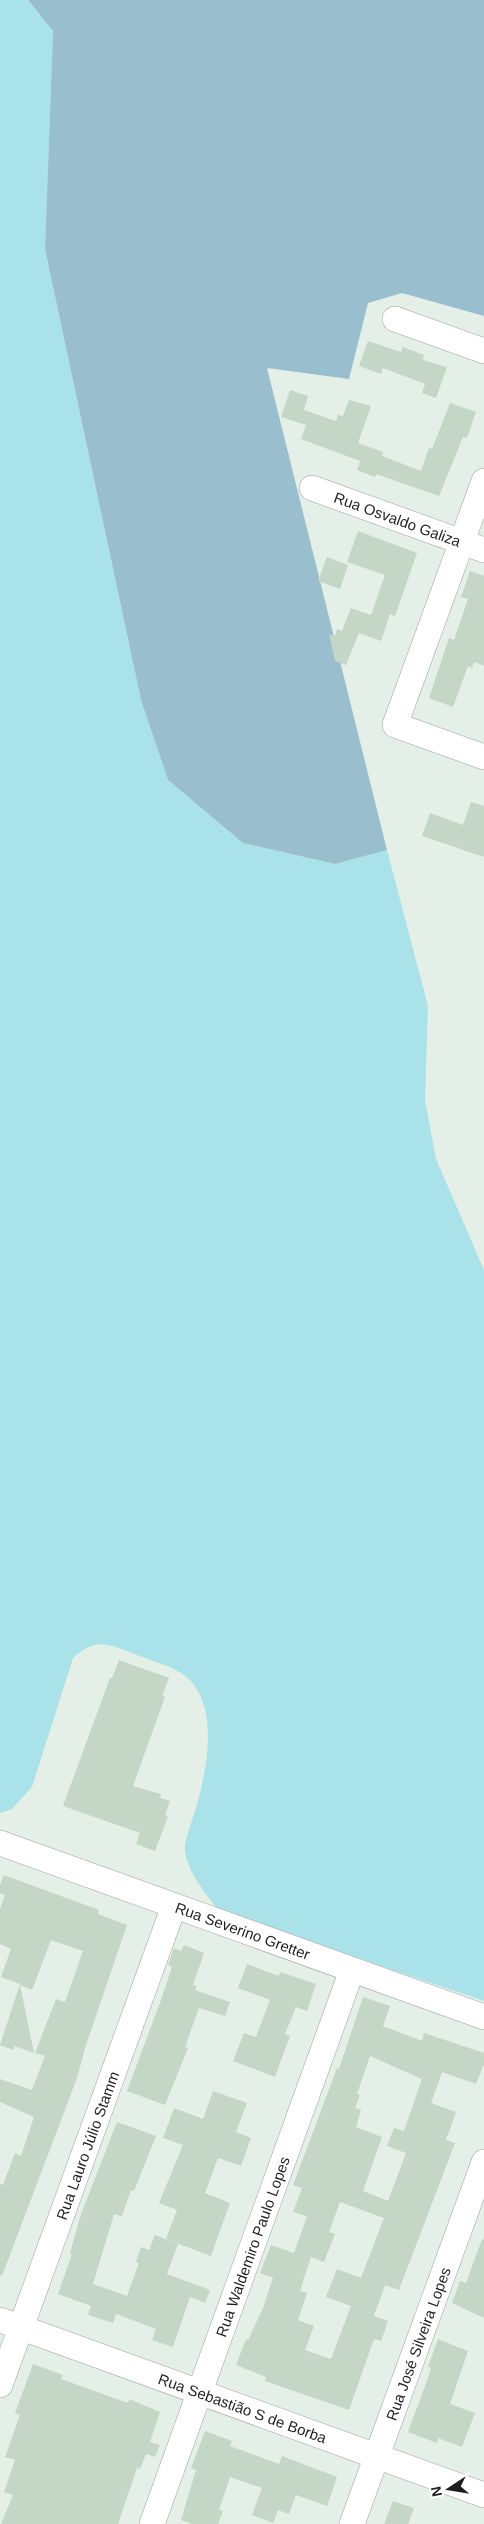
<svg xmlns="http://www.w3.org/2000/svg" width="484" height="2524" font-family="Helvetica,sans-serif">
	<style>
		.grass { fill: #aae2e9 }
		.forest { fill: #99bece }
		.building { fill: #c4d6c5; fill-rule: evenodd }
		.lines { fill: none; stroke-linecap: round; stroke-linejoin: round }
		.minor-casing { stroke: #9f9f9f; stroke-width: 26 }
		.minor { stroke: #fff; stroke-width: 25 }
		.labels { text-anchor: middle; dominant-baseline: central; stroke-width: 4.5; stroke-linejoin: round; paint-order: stroke }
		.street-label { font-size: 15px; fill: #1e1e1e; stroke: #fff }
	</style>
	<rect width="100%" height="100%" fill="#e4efe7"/>
	<path class="grass" d="M0 0H28L53 31 45 249 141 700 168 780 243 843 335 864 387 850 428 1006 425 1100 436 1159 484 1270V2001L219 1911C206 1894 189 1874 185 1852 183 1844 193 1818 196 1808 207 1770 221 1703 184 1675 171 1665 148 1660 132 1653 106 1643 95 1638 73 1658L32 1787 12 1809 0 1813Z"/>
	<path class="forest" d="M28 0H484V316L402 293 368 303 349 379 267 368 387 850 335 864 243 843 168 780 141 700 45 249 53 31Z"/>
	<path class="building" d="M368 341 401 352 403 347 424 355 423 360 447 367 436 398 422 393 425 384 383 368 381 374 359 366Z
		M290 390 308 396 304 410 336 421 338 415 343 416 349 400 371 406 358 443 383 452 382 456 421 471 429 448 432 449 450 403 476 412 467 438 463 437 439 496 376 474 375 477 357 470 360 461 301 439 306 425 281 417Z
		M358 531 417 553 395 616 390 614 381 641 359 633 346 665 335 661 329 634 335 636 337 629 342 631 351 608 371 615 385 575 347 562Z
		M327 557 348 565 340 589 318 581Z
		M470 571 484 576V666L474 662 472 668 468 666 453 707 429 698 449 638 454 640 468 599 461 597Z
		M471 802 484 806V857L422 836 430 813 463 825Z
		M119 1660 169 1678 162 1696 165 1697 133 1786 161 1794 160 1798 170 1801 165 1815 168 1816 155 1851 136 1844 140 1833 63 1806 110 1678H112Z
		M4 1875 99 1910 98 1914 127 1925 86 2045 77 2078 2 2276 0 2275V2184L3 2185 15 2153 21 2156 34 2117 0 2102V2079L32 2090 45 2056 35 2053 56 1999 65 2002 83 1951 51 1940 32 1990 20 1985 34 2053 14 2046 13 2050 0 2045 20 1984 1 1977 11 1949 0 1944V1909L5 1895 0 1893V1885Z
		M184 1945 204 1953 193 1985 197 1986 195 1990 230 2002 225 2016 199 2008 185 2047 188 2048 165 2105 127 2091 161 2000 172 1967 168 1965 174 1948 181 1951Z
		M247 1964 279 1976 280 1972 316 1984 307 2011 296 2007 285 2034 290 2036 275 2077 233 2061 244 2033 256 2037 270 2000 238 1988Z
		M363 1997 390 2006 383 2026 422 2041 424 2033 484 2053V2064L476 2084 442 2072 431 2103 456 2112 446 2140 455 2143 399 2290 385 2285 374 2316 388 2321 381 2341 374 2339 349 2410 265 2381 266 2377 236 2365 246 2339 248 2340 263 2308 273 2278 260 2273 271 2245 294 2253 307 2216 293 2212 302 2188 293 2185 337 2068 339 2069ZM370 2056 422 2079 404 2131 394 2128 387 2146 406 2153 388 2201 363 2191 382 2137 356 2127 361 2110 355 2108 360 2095 357 2094ZM340 2202 384 2218 361 2278 337 2269 326 2297 351 2306 331 2359 305 2350 314 2326 298 2320 307 2293 300 2291 311 2257 324 2262 335 2234 329 2232Z
		M213 2091 247 2103 236 2132 251 2138 241 2166 218 2158 205 2193 230 2203 211 2256 166 2239 177 2210 159 2203 183 2145 163 2138 174 2108 203 2119Z
		M117 2122 156 2136 134 2191 131 2190 122 2216 114 2214 93 2284 127 2296 139 2263 136 2262 141 2247 149 2250 155 2235 178 2244 167 2274 210 2290 205 2303 190 2297 173 2347 152 2340 156 2329 116 2314 113 2323 88 2315 91 2306 58 2294 72 2254 70 2253 81 2214Z
		M482 2239 484 2240V2318L452 2303 460 2281 466 2283Z
		M438 2339 468 2351 450 2404 475 2413 462 2447 438 2438 437 2443 408 2432 427 2381 431 2368 428 2367Z
		M33 2364 63 2375 61 2379 128 2403 129 2399 160 2412 150 2442 160 2445 155 2457 146 2454 140 2469 137 2468 118 2524H1L13 2495 4 2492 15 2460 5 2457 20 2415 15 2413Z
		M205 2431 232 2441 230 2446 279 2464 282 2456 337 2477 327 2506 296 2495 289 2514 278 2510 273 2523 252 2515 262 2488 230 2477 219 2510 223 2511 218 2524H192L181 2520 196 2470 191 2468Z
		M393 2501 414 2508 408 2524H384Z"/>
	<g class="lines">
		<defs>
			<g id="minor">
				<path d="M395 319 484 351"/>
				<path d="M484 481 395 725 484 757"/>
				<path id="s1" d="M312 488 484 550"/>
				<path id="s2" d="M0 1843 484 2017"/>
				<path id="s3" d="M0 2320 484 2495"/>
				<path id="s4" d="M0 2385 174 1906"/>
				<path id="s5" d="M152 2524 352 1970"/>
				<path id="s6" d="M352 2524 484 2162"/>
			</g>
		</defs>
		<use href="#minor" class="minor-casing"/>
		<use href="#minor" class="minor"/>
	</g>
	<g class="labels">
		<g class="street-label">
			<text stroke="none"><textPath href="#s1" startOffset="91">Rua Osvaldo Galiza</textPath></text>
			<text stroke="none"><textPath href="#s2" startOffset="258">Rua Severino Gretter</textPath></text>
			<text stroke="none"><textPath href="#s4" startOffset="255">Rua Lauro Júlio Stamm</textPath></text>
			<text stroke="none"><textPath href="#s5" startOffset="295">Rua Waldemiro Paulo Lopes</textPath></text>
			<text stroke="none"><textPath href="#s6" startOffset="192">Rua José Silveira Lopes</textPath></text>
			<text stroke="none"><textPath href="#s3" startOffset="258">Rua Sebastião S de Borba</textPath></text>
		</g>
	</g>
	<g transform="translate(449 2489) rotate(258)" stroke="#ffffff" stroke-width="4" paint-order="stroke">
	<path d="M0-4L9 19L0 12L-9 19Z" fill="#1e1e1e"/>
	<text y="-8" font-size="14" font-weight="bold" text-anchor="middle" fill="#1e1e1e">N</text>
	</g>
</svg>
